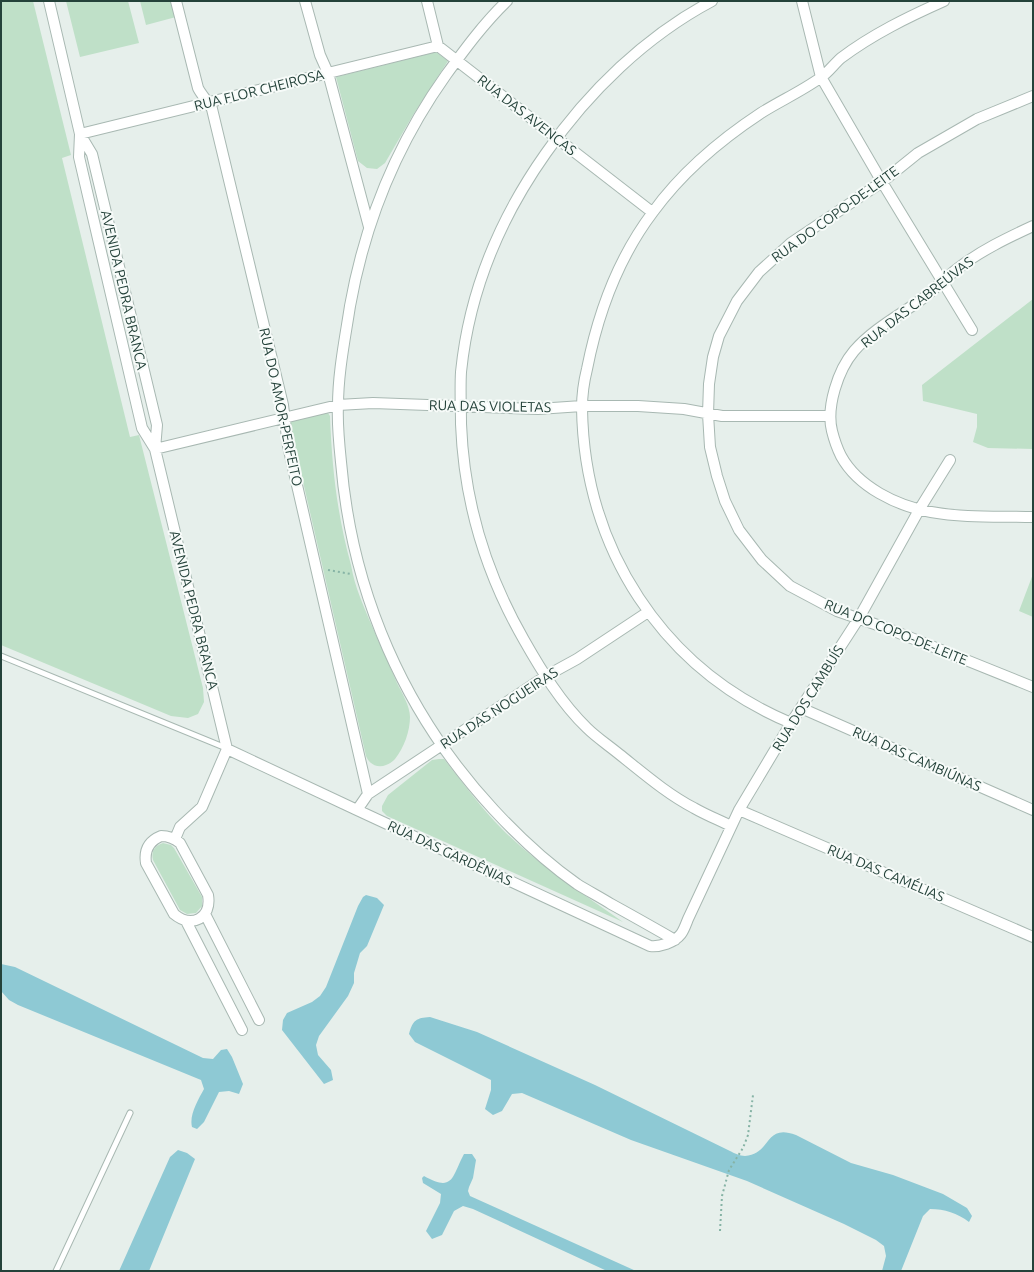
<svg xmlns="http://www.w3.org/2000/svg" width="1034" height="1272" font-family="Ubuntu,sans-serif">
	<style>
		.green { fill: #bfe0c8 }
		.water { fill: #8ec9d4 }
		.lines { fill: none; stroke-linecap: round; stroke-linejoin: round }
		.service-casing { stroke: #a8b8b2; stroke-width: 7 }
		.minor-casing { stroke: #a8b8b2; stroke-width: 12 }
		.path { stroke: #86b3a5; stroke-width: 2; stroke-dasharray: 2 3; stroke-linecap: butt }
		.service { stroke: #fff; stroke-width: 5 }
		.minor { stroke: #fff; stroke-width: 10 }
		.labels { text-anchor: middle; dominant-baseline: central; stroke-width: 4; stroke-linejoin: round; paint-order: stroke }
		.street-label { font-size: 14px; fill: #24423a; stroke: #f7fbf9 }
	</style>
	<rect width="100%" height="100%" fill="#e6efeb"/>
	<path class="green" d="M1 1H33L71 155 62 158 130 437 139 435 203 688 204 702 198 714 188 718 171 716 1 645Z
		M66 1H128L139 43 80 57Z
		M140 1H172L176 17 146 25Z
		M436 52 448 61 413 115 385 163 377 169 367 168 358 161 336 77Z
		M1033 299V449L988 448 973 442 977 427V414L923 401 922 385Z
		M328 413 330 416C332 468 337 514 351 565 353 576 356 587 360 597 371 626 385 654 397 683 402 693 410 706 410 717 410 731 404 748 395 759 386 769 371 769 366 756L290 425 291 420Z
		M1033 574V617L1019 611Z
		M439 759H444C463 783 481 808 502 829 538 865 582 893 623 922L387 816 382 811V806L388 795 432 760Z
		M163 843 171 845 174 848 202 897V906L196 913 187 914 180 910 153 860C151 852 154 846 163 843Z"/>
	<path class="water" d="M366 895 377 898 384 905 367 946 360 953 354 973V983L348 996 319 1036 316 1045 318 1055 331 1070 333 1080 324 1084 282 1030 283 1020 287 1013 312 1002 320 996 326 987 358 906 363 897Z
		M1 964 15 967 203 1058 213 1059 221 1050 227 1049 232 1057 243 1084 239 1094 229 1091 219 1092 204 1122 197 1129 192 1127C189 1115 198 1100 204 1089L201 1080 18 1005 9 1000 1 991Z
		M430 1017 477 1032 595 1085 730 1151C734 1153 740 1156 745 1156 772 1154 764 1123 796 1135L851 1163 893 1175 943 1194 967 1208 972 1216 969 1222C957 1213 945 1209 930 1209L923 1216 901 1271H882L886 1256 884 1246 876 1240 844 1224 747 1181 631 1140 522 1093 512 1094 502 1111 493 1115 485 1109 491 1090V1080L415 1042 409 1034C413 1020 416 1018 430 1017Z
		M178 1150 187 1153 195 1159 149 1271H119L170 1157Z
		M464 1154H472L476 1160 473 1178 469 1187 468 1191 470 1196 636 1271H607L473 1209 463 1206 454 1211 442 1235 432 1239 426 1231 440 1203 441 1194 423 1183 422 1178 424 1176C454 1193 452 1176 464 1154Z"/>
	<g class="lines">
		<defs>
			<path id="service" d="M1 656 226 748
				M56 1271 130 1113"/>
			<path id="minor" d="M49 1 80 134 79 157 142 428 155 449
				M176 1 198 88C202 96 208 101 212 109L283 405 288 446 368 794
				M305 1 320 55 328 73 369 227
				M427 1 438 46 652 212
				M507 1C484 23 465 49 446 75 397 144 365 222 350 306 345 339 338 372 338 406 337 424 339 443 341 462 352 593 404 713 494 810 519 837 547 863 577 884 588 891 600 897 611 904 633 916 654 928 675 940
				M712 1C646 36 588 92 546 153 500 218 469 293 461 372 460 389 461 407 461 424 464 500 486 574 524 640 541 670 561 703 587 728 596 737 608 745 619 754 643 773 667 794 694 808 706 815 719 820 731 826
				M802 1 821 77 882 182 972 330
				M1033 96 977 119 918 153 882 182 791 243 759 272 737 301 719 336 713 357 709 384 708 414 710 447 717 476 725 501 739 530 762 560 790 586 837 611 889 629 1033 687
				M80 134 92 154 157 425 155 449 227 749
				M80 134 438 46
				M1033 226C1007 238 980 251 957 269 944 279 932 292 918 302 896 317 871 331 854 351 838 370 826 407 832 431 834 439 837 448 841 456 858 487 897 506 931 512 964 518 999 516 1033 517
				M155 449 338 405 373 403 538 409 582 406H638L684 409 722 416H830
				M801 708 1033 810
				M791 723C662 669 584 548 582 408 582 395 584 381 587 369 598 313 619 257 653 212 682 172 720 140 761 113 780 101 802 91 820 78 828 73 834 64 841 58 873 34 908 17 944 1
				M227 749 357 810 650 946C660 947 674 943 681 934 684 930 686 924 688 919L739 810 791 723 859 618 919 510 950 460
				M357 810 368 794 546 676 577 659 648 612
				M739 810 1033 937
				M161 836C169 836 174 838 180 843L208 895C212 918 192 929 174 914L146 863C144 850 149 841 161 836Z
				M175 839 180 827 202 807 227 749
				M205 914 259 1020
				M186 921 242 1030"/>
		</defs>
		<use href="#service" class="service-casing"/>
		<use href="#minor" class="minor-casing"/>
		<path class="path" d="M328 570 351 574
			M720 1231 722 1196 729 1170 743 1148 748 1135 753 1095"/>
		<use href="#service" class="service"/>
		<use href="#minor" class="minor"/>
	</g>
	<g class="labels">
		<g class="street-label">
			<text transform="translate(259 90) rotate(-14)">RUA FLOR CHEIROSA</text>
			<text transform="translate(527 115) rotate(38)">RUA DAS AVENCAS</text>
			<text transform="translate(835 214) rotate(-36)">RUA DO COPO-DE-LEITE</text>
			<text transform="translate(124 290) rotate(77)">AVENIDA PEDRA BRANCA</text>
			<text transform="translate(917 302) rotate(-38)">RUA DAS CABREÚVAS</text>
			<text transform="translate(490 406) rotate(1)">RUA DAS VIOLETAS</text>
			<text transform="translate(281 407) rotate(78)">RUA DO AMOR-PERFEITO</text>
			<text transform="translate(194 610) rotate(76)">AVENIDA PEDRA BRANCA</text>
			<text transform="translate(896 632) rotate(22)">RUA DO COPO-DE-LEITE</text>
			<text transform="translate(808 698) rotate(-58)">RUA DOS CAMBUÍS</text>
			<text transform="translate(499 708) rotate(-33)">RUA DAS NOGUEIRAS</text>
			<text transform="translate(917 759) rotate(24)">RUA DAS CAMBIÚNAS</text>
			<text transform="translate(450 853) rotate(25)">RUA DAS GARDÊNIAS</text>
			<text transform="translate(886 873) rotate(23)">RUA DAS CAMÉLIAS</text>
		</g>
	</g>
	<rect width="1034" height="1272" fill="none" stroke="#24423a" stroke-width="4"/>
</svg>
